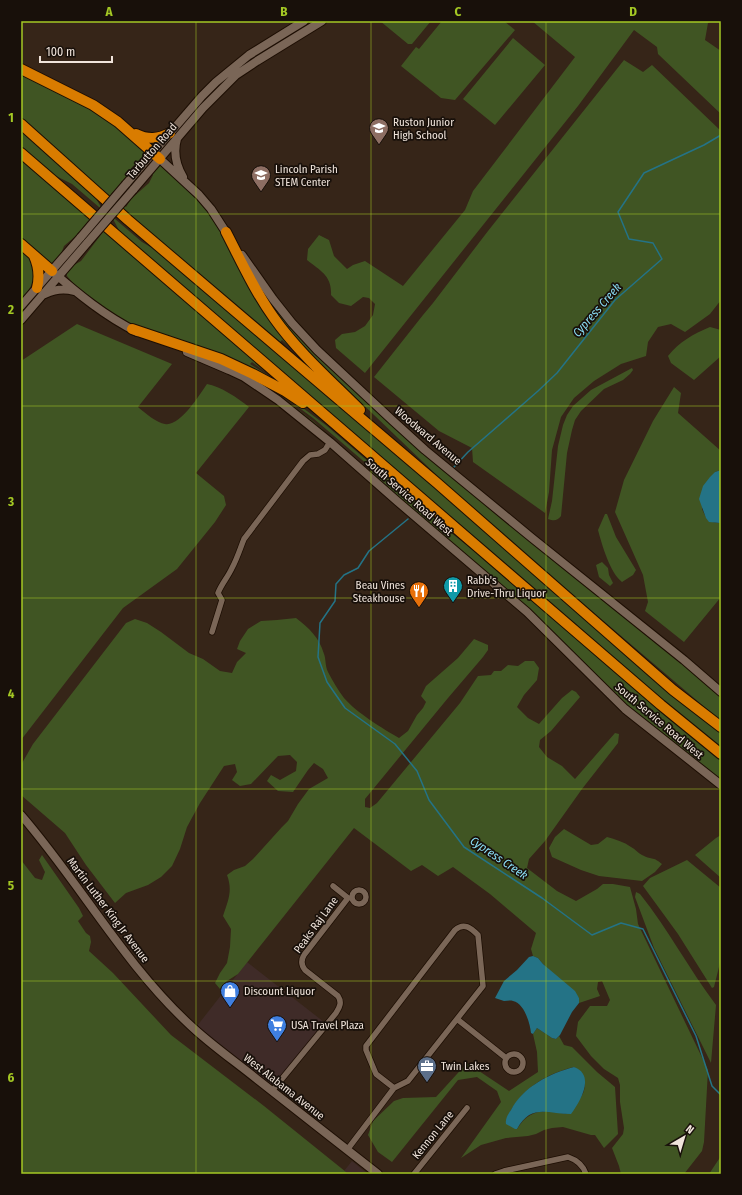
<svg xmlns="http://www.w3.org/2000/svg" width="742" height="1195" font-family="'Fira Sans Condensed',sans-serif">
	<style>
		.commercial { fill: #3f2b28 }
		.green { fill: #405523; fill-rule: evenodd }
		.water { fill: #247386 }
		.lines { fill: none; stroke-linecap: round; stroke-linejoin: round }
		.stream { stroke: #247386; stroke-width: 1.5 }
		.street-casing { stroke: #1d0e03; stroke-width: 7 }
		.secondary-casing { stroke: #1d0e03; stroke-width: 10 }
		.highway-casing { stroke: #1d0e03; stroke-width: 12 }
		.street { stroke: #7a6657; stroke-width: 5.5 }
		.secondary { stroke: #7a6657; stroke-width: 8 }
		.highway { stroke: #d97c00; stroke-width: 10 }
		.secondary-bridge-casing { stroke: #1d0e03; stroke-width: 10; stroke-linecap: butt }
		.secondary-bridge { stroke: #7a6657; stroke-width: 8 }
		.grid { fill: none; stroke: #a4c824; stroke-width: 1; stroke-opacity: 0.55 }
		.labels { text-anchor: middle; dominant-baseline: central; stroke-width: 3.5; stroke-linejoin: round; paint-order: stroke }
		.poi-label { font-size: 11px; fill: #f0e4db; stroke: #18100a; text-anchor: start }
		.street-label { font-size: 11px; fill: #f0e4db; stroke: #18100a }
		.water-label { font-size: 12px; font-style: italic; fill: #8bdff6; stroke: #18100a }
		.neatline { fill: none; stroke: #a4c824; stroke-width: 1.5 }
		.grid-label { font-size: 13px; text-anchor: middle; font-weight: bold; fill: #a4c824 }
	</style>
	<rect width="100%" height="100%" fill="#362518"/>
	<path class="commercial" d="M247 962 324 1022V1024L275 1083 272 1086H270L228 1054 197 1026Z
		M352 1161 368 1174H347L344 1171Z"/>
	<path class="green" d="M380 21H431L412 44H408Z
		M442 21H504L515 30 455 100 441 98 401 66 416 47 419 49Z
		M532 21H712L708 23 705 40 721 51V114L658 54 657 47 634 30 578 106 365 373 336 348 335 340 342 334 355 332 365 326 373 315 375 304 369 298 363 297 351 306 339 303 331 295C332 276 321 271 307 260L308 249 319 235 329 240 334 256 347 269 353 265 365 261 403 286 465 210 473 191 575 57Z
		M513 38 545 65 495 125 463 99Z
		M624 60 643 72 652 65 721 131V300L710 314 685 332 671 324 658 327 648 342 646 356 621 364 594 381 574 398 561 417 552 450 549 492 545 513 473 462 472 448 439 431 374 377 423 315 433 303 488 231Z
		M21 74 102 116 115 124 144 149 147 154 140 163H139L133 166 123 181 111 194 126 207 131 199 149 183 153 175 152 174 160 165C181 183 199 200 216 223L306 361 282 340 279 343 21 120Z
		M21 131 92 192 101 207 142 242 159 252 173 262 597 627 721 732V747L652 691 121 234 113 219 72 184 52 174 21 148Z
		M21 159 274 378 252 362 250 364 275 380 276 379 290 390 130 324 104 309 82 291 73 283 67 276V273L74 265 81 261 103 232 90 221H88L78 234 64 246 61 254 52 265 21 239Z
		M21 249C40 267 37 282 21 300Z
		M253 276 316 352 721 696V721L472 509 301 345 285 328Z
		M77 324 172 364 138 407C145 413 157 423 165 424 180 427 200 394 207 384 220 386 238 398 249 407L196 473 224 496 226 505 215 522 177 569 123 608 21 740V361Z
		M710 327 721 330V356L694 380 671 363 668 356C679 342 693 334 710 327Z
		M632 368 633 370 630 374 623 380 604 389 581 411 575 420 572 430 567 453 561 516C557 521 554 521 548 519L552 501 558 446 563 425 567 415 573 406 591 390Z
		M247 376 282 397 314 422 365 467 374 473 375 471 313 418 279 393 303 408 327 426 450 532 511 580 721 758V783L632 711 301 415Z
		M674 387 681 393 678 413 721 451V470L715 472 702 509C707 520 709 523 721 523V597L684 642 645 611 648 602 643 575 615 512 624 480 653 421Z
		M605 514H607L616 537 636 570 633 575 622 582C610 573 602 545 598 530Z
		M602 562 608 568 609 575 613 583 610 586 599 577 596 565Z
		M296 618C309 628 319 637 324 654 326 659 325 666 328 672 332 680 338 690 344 698 357 713 382 728 399 738L408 731 417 715 423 708 426 702 421 696 426 686 458 658 474 639 488 645V650L483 657 448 698 365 799V807L370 808 377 803 460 703 478 676 491 675 494 671H501L508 665 518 666 525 661H534L539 668 537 680 524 695 517 707 528 718 539 724 562 698 572 690 576 692 580 697 551 731 540 740 539 747 547 757 562 766 575 779 615 733 619 734 618 743 582 789 545 841 529 859 527 868 557 891 576 901 597 889 603 884H613L630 887 636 909 638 924 708 1070 704 1142 702 1151 684 1174H621L619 1166 612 1148 623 1134 624 1128 620 1102V1085L618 1078 604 1069 591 1056 576 1036 578 1022 590 1006H607L610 1000 602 981 598 982 597 989 600 996 579 1003V998L543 964 538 958 533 956 531 949 536 933 490 894 453 867 438 876 422 865 411 871 354 828 238 974 227 981 220 989 215 983 220 973 227 963 230 947 231 929 223 916C228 901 233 891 227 875L234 870 245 866 253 859 282 827 288 821 298 804 309 789 328 778 323 769 314 763 308 770 293 792 278 791 267 781 271 775 280 780 296 771 297 762 290 755 278 756 251 784 240 786 232 780 237 772 235 764 224 766 200 803 187 827 180 849 172 866 161 877 148 885 126 893 115 903 86 865 65 833 21 795V765L33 744 126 623 135 619 147 623 161 632 189 653 203 659 220 671 232 673 237 662 246 653 237 649 240 641 248 629 261 621 277 620Z
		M564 829 591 845 598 844 607 837C615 839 624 842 631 847 635 849 638 853 642 855 651 860 653 856 662 864L655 872 642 881 599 876 581 870 552 857 549 848 555 837Z
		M721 835V878L695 855 716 838Z
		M42 855 79 908 83 916 78 921 86 933 90 936 91 942 89 951 113 973 171 1035 264 1106 346 1172 347 1174H21V860L35 878 42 880 45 872 39 860Z
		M687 860 721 888V959L714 987 712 988 678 934 643 886 650 878Z
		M636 892 640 894C668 929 689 969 716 1005L711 1063 654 948 635 897Z
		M537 1028 552 1038 556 1039 559 1036 564 1045 572 1047 597 1072 615 1087 618 1134 604 1148 595 1135H591L563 1127 552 1128 544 1130 536 1134 528 1136 506 1138 481 1145 461 1158 501 1102 497 1091 477 1077 458 1080 392 1162 378 1152 368 1135 373 1121 394 1101 403 1098 436 1097 467 1063 509 1091 538 1072 537 1052 533 1034ZM574 1067C585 1074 588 1086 581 1097 577 1103 571 1109 566 1114 544 1110 530 1108 517 1129L506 1121C517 1092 544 1074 574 1067Z
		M721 1156V1174H709Z"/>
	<path class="water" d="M721 470V523H720L709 522 706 518 699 499 703 486 710 477 715 472Z
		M533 956 538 958 543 964 575 991 579 998V1003L572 1012 560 1035 556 1039 552 1038 537 1028 533 1034 531 1033C530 1023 524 1003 513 1001 510 1000 507 1001 504 1001 501 1000 498 999 495 998L504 981 517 970 529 957Z
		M574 1067C596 1075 580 1102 571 1114 548 1114 531 1103 517 1129H515L506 1124C505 1119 508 1114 511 1110 523 1087 550 1073 574 1067Z"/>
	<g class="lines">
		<path class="stream" d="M454 467 468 452 538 391 557 373 615 300 662 259 653 243 629 239 618 212 644 173 704 145 721 135
			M408 519 369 551 358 568 344 575 336 584 335 601 320 623 318 657 327 682 345 708 395 744 417 771 429 800 464 847 542 898 592 935 621 923 643 929 696 1036 712 1086 721 1095"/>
		<defs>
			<path id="street" d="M212 632 222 600 218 593C222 583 228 577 232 568 237 559 240 549 244 539L303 461 310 455 318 454 325 450 330 442
				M333 886 348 898
				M352 897a7 7 0 1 1 14 0a7 7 0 1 1-14 0Z
				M457 1019 506 1058
				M505 1063a9 9 0 1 1 18 0a9 9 0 1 1-18 0Z
				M272 1091 336 1013C340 1007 342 1002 338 996L305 970C301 965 301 960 304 955L348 898
				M347 1150 394 1088 408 1081 483 986 478 935C471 928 464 922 455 930L366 1046V1050L376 1074 394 1088
				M414 1174 467 1108
				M495 1174 504 1171 568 1157C577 1160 583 1165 586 1174"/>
			<path id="secondary" d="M177 139C173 153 176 165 183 177
				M160 159 199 195 211 209 229 237
				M126 184 202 96 216 82 249 55 304 21
				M133 190 203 108 236 75 257 61 322 21
				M242 255 273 299 292 323 317 350 392 420 425 450 532 538 684 660 721 692
				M52 271C78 294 105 316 137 332
				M45 294C55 289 64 288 74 291
				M21 306 81 237
				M21 320 88 242
				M187 352 229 370 244 377 278 400 330 442 397 501 527 612 625 709 721 785
				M21 815C80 883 124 964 190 1025 211 1045 236 1062 258 1080 298 1111 338 1143 378 1174"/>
			<path id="highway" d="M21 69 93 105 118 122 160 159
				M21 124 128 220 437 483 673 690 721 727
				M136 134C148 140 158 139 170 133
				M21 153 661 705 721 754
				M226 232C241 261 255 292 274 318 298 352 330 380 360 410
				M21 244 52 271
				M34 256C39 267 40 276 37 288
				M132 329 221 359 253 374 285 391 303 403"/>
		</defs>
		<use href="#street" class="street-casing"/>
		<use href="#secondary" class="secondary-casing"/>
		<use href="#highway" class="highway-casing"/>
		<use href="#street" class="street"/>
		<use href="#secondary" class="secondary"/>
		<use href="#highway" class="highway"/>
		<defs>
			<path id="secondary-bridge" d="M81 237 126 184
				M88 242 133 190"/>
		</defs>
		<use href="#secondary-bridge" class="secondary-bridge-casing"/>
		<use href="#secondary-bridge" class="secondary-bridge"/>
	</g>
	<path class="grid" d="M196 21V1174M371 21V1174M546 21V1174M21 214H721M21 406H721M21 598H721M21 789H721M21 981H721"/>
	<defs>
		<symbol id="school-pin" viewBox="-11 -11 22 30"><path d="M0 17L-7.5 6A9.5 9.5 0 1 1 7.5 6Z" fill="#8d6e63" stroke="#18100a"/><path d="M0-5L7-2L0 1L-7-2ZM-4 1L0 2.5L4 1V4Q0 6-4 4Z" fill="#fff"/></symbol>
		<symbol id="building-pin" viewBox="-11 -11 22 30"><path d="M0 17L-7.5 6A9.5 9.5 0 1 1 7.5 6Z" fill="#0f9aa8" stroke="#18100a"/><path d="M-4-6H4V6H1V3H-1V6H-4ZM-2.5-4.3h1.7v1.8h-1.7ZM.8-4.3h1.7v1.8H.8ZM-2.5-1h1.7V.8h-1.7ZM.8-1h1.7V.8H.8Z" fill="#fff"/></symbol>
		<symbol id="restaurant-pin" viewBox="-11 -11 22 30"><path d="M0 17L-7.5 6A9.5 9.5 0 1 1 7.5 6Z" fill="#e8710a" stroke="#18100a"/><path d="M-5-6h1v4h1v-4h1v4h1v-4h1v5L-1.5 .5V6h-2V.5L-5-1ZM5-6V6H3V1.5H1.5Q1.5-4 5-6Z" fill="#fff"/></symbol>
		<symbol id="shop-pin" viewBox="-11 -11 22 30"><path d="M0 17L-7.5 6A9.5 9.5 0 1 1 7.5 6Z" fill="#3f7fe0" stroke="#18100a"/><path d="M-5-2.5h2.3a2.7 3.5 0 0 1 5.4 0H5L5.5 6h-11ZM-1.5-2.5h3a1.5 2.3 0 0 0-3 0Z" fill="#fff"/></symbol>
		<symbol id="supermarket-pin" viewBox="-11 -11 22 30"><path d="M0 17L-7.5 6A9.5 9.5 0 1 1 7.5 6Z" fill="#3f7fe0" stroke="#18100a"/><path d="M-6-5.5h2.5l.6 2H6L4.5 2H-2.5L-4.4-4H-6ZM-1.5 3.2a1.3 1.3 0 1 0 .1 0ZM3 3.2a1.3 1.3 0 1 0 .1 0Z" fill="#fff"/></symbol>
		<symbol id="office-pin" viewBox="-11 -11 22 30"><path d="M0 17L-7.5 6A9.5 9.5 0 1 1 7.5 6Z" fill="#5c6f8a" stroke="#18100a"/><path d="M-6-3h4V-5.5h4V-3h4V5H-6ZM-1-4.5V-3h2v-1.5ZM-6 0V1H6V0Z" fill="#fff"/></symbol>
	</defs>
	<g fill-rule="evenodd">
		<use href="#school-pin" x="368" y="117" width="22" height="30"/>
		<use href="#school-pin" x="250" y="164" width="22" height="30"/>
		<use href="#building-pin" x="442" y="575" width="22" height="30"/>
		<use href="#restaurant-pin" x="408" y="580" width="22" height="30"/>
		<use href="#shop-pin" x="219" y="980" width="22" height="30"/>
		<use href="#supermarket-pin" x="266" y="1014" width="22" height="30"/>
		<use href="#office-pin" x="416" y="1055" width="22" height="30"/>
	</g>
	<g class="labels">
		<g class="poi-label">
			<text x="393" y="122">Ruston Junior<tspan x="393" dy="13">High School</tspan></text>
			<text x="275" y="169">Lincoln Parish<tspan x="275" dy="13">STEM Center</tspan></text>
			<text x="467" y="580">Rabb's<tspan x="467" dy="13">Drive-Thru Liquor</tspan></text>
			<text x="405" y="585" text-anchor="end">Beau Vines<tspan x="405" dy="13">Steakhouse</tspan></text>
			<text x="244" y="991">Discount Liquor</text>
			<text x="291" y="1025">USA Travel Plaza</text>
			<text x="441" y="1066">Twin Lakes</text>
		</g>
		<g class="street-label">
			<text transform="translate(152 151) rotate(-49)">Tarbutton Road</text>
			<text transform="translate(428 436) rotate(40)">Woodward Avenue</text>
			<text transform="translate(409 497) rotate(41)">South Service Road West</text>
			<text transform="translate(659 721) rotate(40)">South Service Road West</text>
			<text transform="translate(108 910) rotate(53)">Martin Luther King Jr Avenue</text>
			<text transform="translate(316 925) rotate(-54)">Peaks Raj Lane</text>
			<text transform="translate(284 1087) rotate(38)">West Alabama Avenue</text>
			<text transform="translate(433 1135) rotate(-51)">Kennon Lane</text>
		</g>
		<g class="water-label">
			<text transform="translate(597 310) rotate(-49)">Cypress Creek</text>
			<text transform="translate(499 858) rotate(34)">Cypress Creek</text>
		</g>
	</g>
	<rect width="742" height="1195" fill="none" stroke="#18100a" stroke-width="44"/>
	<g transform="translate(684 1137) rotate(38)" stroke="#18100a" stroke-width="3" paint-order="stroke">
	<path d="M0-3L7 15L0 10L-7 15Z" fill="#f0e4db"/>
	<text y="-6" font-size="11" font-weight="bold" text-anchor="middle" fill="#f0e4db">N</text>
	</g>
	<path d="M40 56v6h72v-6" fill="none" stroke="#f0e4db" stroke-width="2"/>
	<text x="46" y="56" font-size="12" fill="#f0e4db" stroke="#18100a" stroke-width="3" paint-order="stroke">100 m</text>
	<rect x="22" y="22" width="698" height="1151" class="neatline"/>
	<g class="grid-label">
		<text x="109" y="16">A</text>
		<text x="284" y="16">B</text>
		<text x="458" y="16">C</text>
		<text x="633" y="16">D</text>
		<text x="11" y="122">1</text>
		<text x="11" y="314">2</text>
		<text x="11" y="506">3</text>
		<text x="11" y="698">4</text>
		<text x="11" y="890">5</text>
		<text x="11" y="1082">6</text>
	</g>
</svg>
